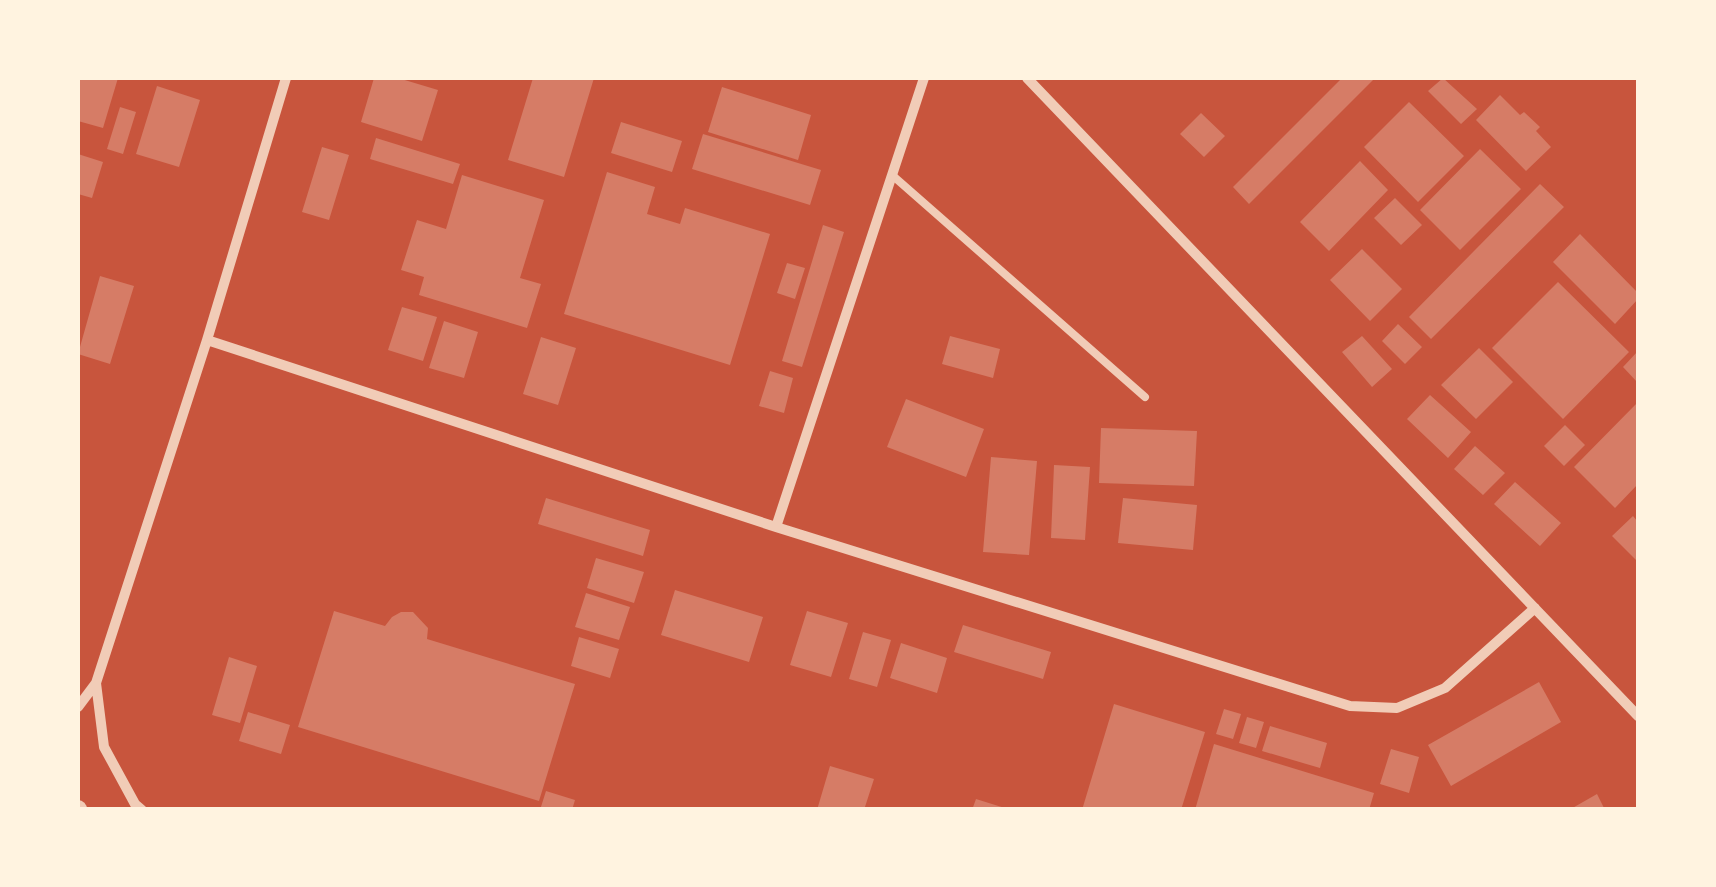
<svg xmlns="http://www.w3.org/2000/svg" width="1716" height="887" font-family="Overpass,sans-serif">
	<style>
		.building { fill: #d67c66 }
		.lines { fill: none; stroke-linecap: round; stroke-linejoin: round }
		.service { stroke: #f1ccb7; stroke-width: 8 }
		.minor { stroke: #f1ccb7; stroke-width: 10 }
		.tertiary { stroke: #f1ccb7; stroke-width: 18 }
	</style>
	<rect width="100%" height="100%" fill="#c8553d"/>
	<path class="building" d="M78 78H118L103 128 78 121Z
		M374 78H398L438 90 422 141 361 122Z
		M533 78H594L564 177 508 160Z
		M1342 78H1375L1249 204 1233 187Z
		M1443 78 1477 109 1461 124 1428 91Z
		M157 86 200 100 179 167 136 154Z
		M722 87 811 115 798 160 708 132Z
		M1500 95 1520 115 1524 112 1540 127 1536 131 1551 147 1526 171 1476 120Z
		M1409 102 1464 156 1418 202 1364 147Z
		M120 107 136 112 123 154 107 149Z
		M1201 113 1225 136 1204 157 1180 134Z
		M621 122 682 141 672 172 611 153Z
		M703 134 821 170 810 205 692 169Z
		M376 138 460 164 453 184 370 159Z
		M322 147 349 155 329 220 302 212Z
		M1480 149 1521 189 1460 250 1420 210Z
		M78 154 103 162 92 198 78 194Z
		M1360 161 1388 190 1329 251 1300 222Z
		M607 172 655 187 647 214 680 224 685 208 770 234 730 365 564 314Z
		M462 175 544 200 520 278 541 284 527 328 419 295 424 277 401 270 417 220 446 229Z
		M1540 184 1564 207 1431 339 1409 317Z
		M1395 198 1422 225 1401 245 1374 218Z
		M823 225 844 232 802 367 782 361Z
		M1580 234 1638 293V299L1615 324 1553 262Z
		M1362 249 1402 289 1370 321 1330 280Z
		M787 263 805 268 795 299 777 293Z
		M100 276 134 286 110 364 78 354Z
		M1558 282 1629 352 1563 419 1492 348Z
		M402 307 437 317 423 361 388 350Z
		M444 321 478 332 464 378 429 368Z
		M1398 324 1422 347 1405 364 1382 341Z
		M950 336 1000 349 993 378 942 364Z
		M1362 336 1392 369 1372 387 1342 352Z
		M541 337 576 348 558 405 523 394Z
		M1479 348 1513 382 1476 419 1441 385Z
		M1638 351V383L1623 367Z
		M770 371 793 378 784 413 759 406Z
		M1430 395 1471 432 1448 458 1407 419Z
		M906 399 984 429 966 477 887 447Z
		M1638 402V484L1615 508 1574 467Z
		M1565 425 1585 445 1564 466 1544 446Z
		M1101 428 1197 431 1194 486 1099 483Z
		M1475 446 1505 473 1483 495 1454 469Z
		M991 457 1037 461 1029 555 983 552Z
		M1054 465 1090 467 1085 540 1051 538Z
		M1515 482 1561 523 1540 546 1494 504Z
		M546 498 650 530 643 556 538 524Z
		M1123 498 1197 505 1193 550 1118 543Z
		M1633 516 1638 522V562L1612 536Z
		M596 558 644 572 634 603 587 588Z
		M675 590 763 617 749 662 661 635Z
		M586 593 630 607 619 640 575 627Z
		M334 611 385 626 392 617 401 612H413L428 628 427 639 575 684 539 801 298 727Z
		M807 611 848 623 831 677 790 665Z
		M963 625 1051 652 1043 679 954 652Z
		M863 632 891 640 877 687 849 679Z
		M579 637 619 649 610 678 571 666Z
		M901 643 947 658 937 693 890 678Z
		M229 657 257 666 240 723 212 715Z
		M1539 682 1561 722 1451 786 1428 745Z
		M1114 704 1205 732 1181 810H1082Z
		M1224 709 1241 714 1233 739 1216 734Z
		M248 712 290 725 281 754 239 741Z
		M1247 717 1264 722 1256 748 1239 743Z
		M1270 726 1327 743 1320 768 1262 751Z
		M1214 744 1374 793 1369 810H1195Z
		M1391 749 1419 757 1409 793 1380 784Z
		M830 766 874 779 864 810H817Z
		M546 791 575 800 572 810H540Z
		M1597 794 1605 810H1569Z
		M976 799 1008 809V810H972Z"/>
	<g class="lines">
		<path class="service" d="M892 175 1145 397"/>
		<path class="minor" d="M1027 78 1638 716
			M207 340 776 527 1350 706 1397 708 1445 688 1535 608
			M776 527 924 78
			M96 683 104 747 135 804 142 810
			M78 707 96 683 207 340 286 78"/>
		<path class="tertiary" d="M78 809V810"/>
	</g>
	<rect width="1716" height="887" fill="none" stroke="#fff3e0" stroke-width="160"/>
</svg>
